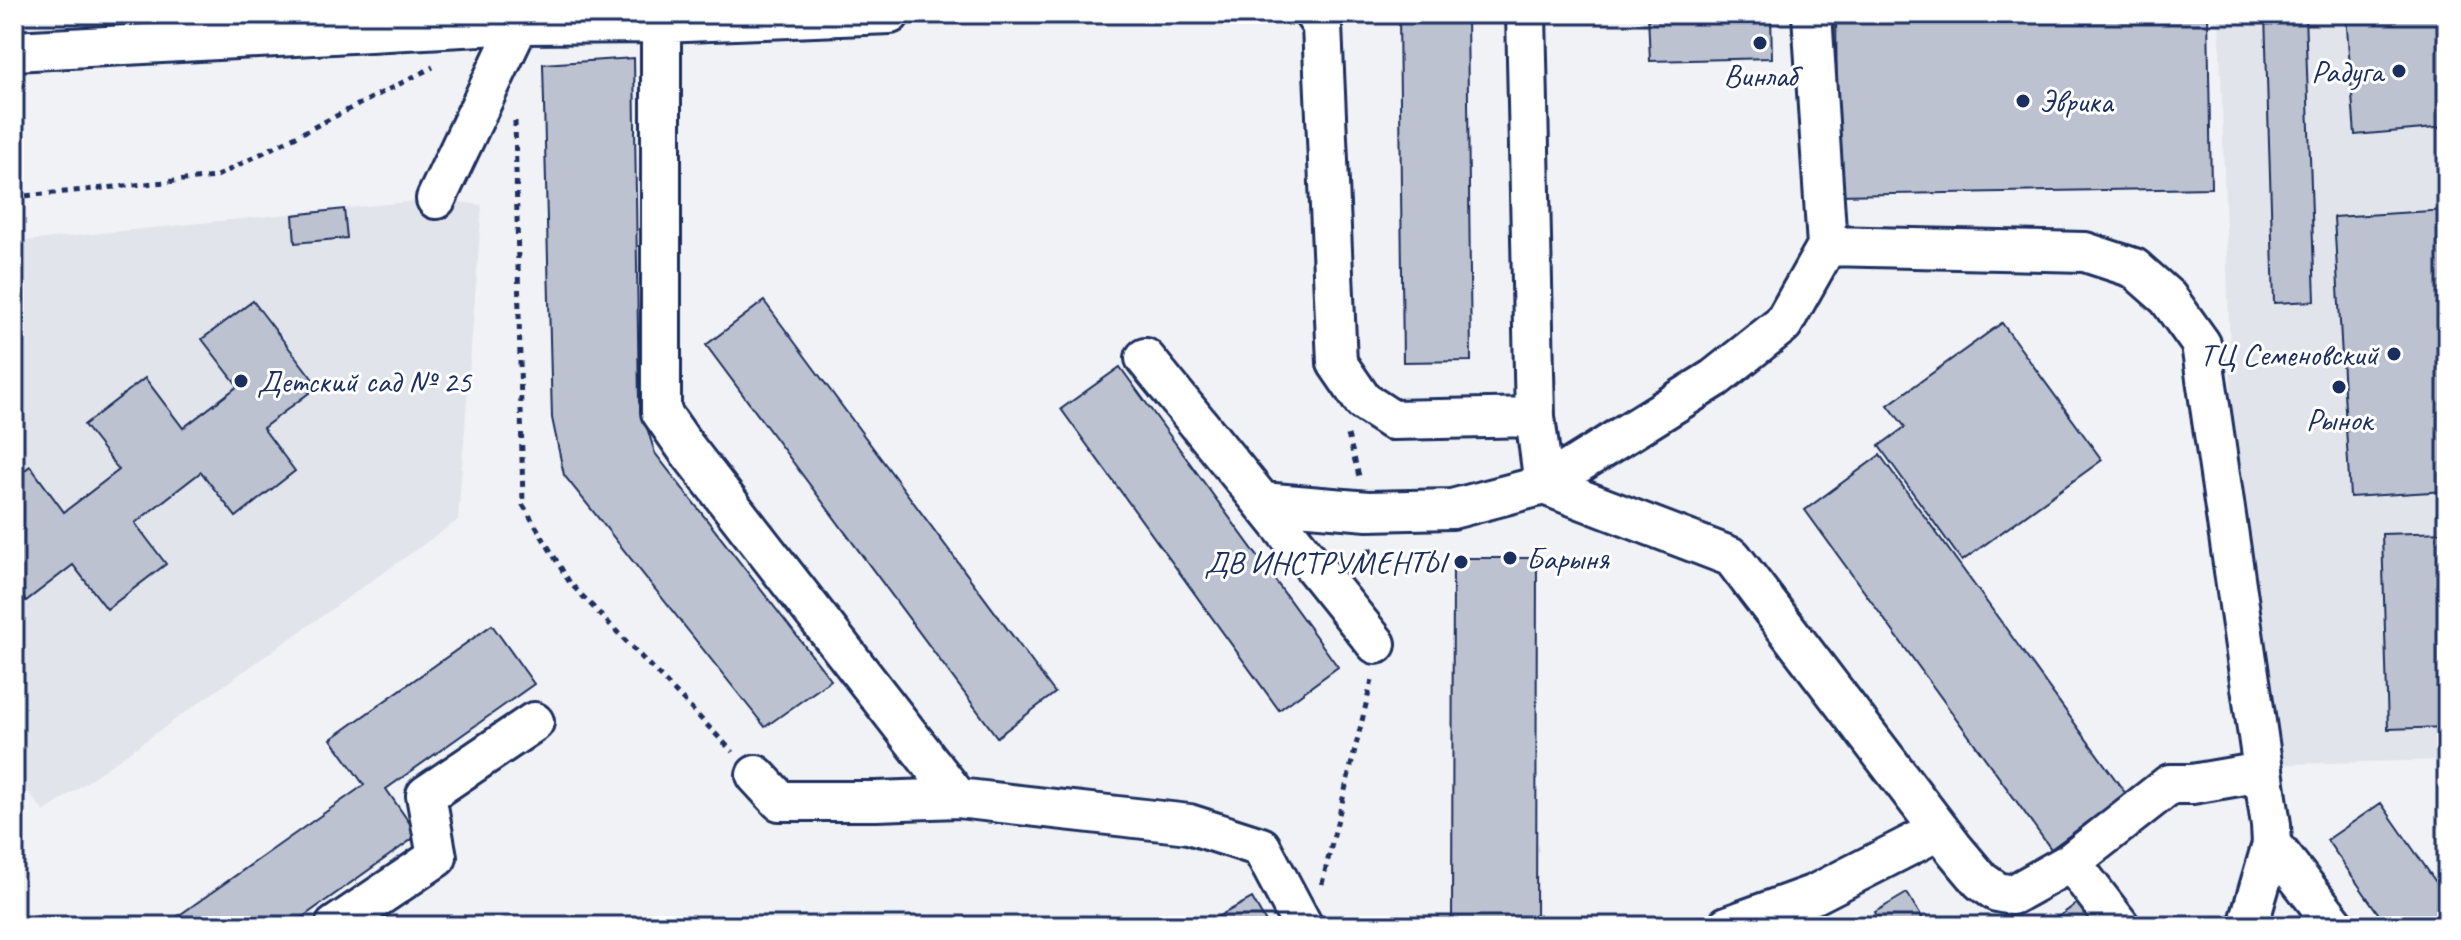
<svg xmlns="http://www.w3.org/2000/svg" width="2461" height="940" font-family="Caveat,sans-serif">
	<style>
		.built { fill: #e1e4ea }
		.building { fill: #bcc2d0; stroke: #1b2f5e; stroke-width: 2 }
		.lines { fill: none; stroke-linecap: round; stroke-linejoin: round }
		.minor-casing { stroke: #1b2f5e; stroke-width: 44 }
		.path { stroke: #1b2f5e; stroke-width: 5; stroke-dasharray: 6 6; stroke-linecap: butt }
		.minor { stroke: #fff; stroke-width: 38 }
		.poi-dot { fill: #1b2f5e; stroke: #fff; stroke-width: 3 }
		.labels { text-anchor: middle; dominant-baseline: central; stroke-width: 6; stroke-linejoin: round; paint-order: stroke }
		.poi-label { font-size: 32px; fill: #1b2f5e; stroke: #fff; text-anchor: end }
	</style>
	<rect width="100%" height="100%" fill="#f1f2f5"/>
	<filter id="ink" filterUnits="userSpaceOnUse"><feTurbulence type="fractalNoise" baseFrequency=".0125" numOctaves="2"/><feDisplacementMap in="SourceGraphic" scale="16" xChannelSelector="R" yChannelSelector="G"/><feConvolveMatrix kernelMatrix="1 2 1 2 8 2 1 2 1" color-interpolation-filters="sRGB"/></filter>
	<g filter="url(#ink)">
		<path class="built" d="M2219 14H2447V760L2243 765Z
			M436 199 482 205 458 520 44 812 14 773V242Z"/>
		<path class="building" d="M1399 14H1467L1471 361 1403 362Z
			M1648 14H1771L1772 58 1650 61Z
			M1836 14H2208L2211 188 1838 195Z
			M2265 14H2305L2315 301 2274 303Z
			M2346 14H2447V127L2355 135Z
			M634 58 639 402 655 453 831 680 765 727 564 475 552 418 543 64Z
			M344 209 347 238 295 243 293 215Z
			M2447 210V491L2350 497 2334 217Z
			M253 301 318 386 263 428 295 471 236 517 201 472 135 523 166 564 107 609 73 565 26 601 14 585V479L30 466 64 512 119 470 84 425 145 378 183 428 238 386 202 339Z
			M764 301 1055 693 997 737 706 345Z
			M2002 323 2102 460 1962 561 1879 446 1905 427 1888 405Z
			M1120 367 1338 667 1279 710 1061 409Z
			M1880 455 2126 794 2051 849 1805 510Z
			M2447 532V727L2388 729 2382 534Z
			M1453 558H1537L1536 926H1452Z
			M492 625 534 684 386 789 418 835 290 926H164L364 785 331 739Z
			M2381 803 2447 898V926H2387L2327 840Z
			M1907 893 1927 926H1883L1875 912Z
			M2087 896 2109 926H2046Z
			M1252 898 1268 926H1213L1210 921Z"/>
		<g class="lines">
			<defs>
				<path id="minor" d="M1314 14 1322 26 1337 363 1363 401 1392 420 1535 417
					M1526 14 1535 417 1544 485
					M661 23V412L686 448 958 798
					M14 51 519 24 661 23 890 14
					M436 199 519 24V14
					M1827 246 2085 252 2134 268 2168 298 2201 344 2271 825 2272 844 2248 926
					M1145 358 1262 502 1368 511 1452 509 1544 485 1715 378 1783 324 1827 246 1812 14
					M1544 485 1732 557 1955 850 1981 881 1997 892 2012 895 2071 862 2170 784H2192L2262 772
					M1262 502 1376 644
					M756 775 780 801H876L958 798 1189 824 1261 847 1303 926
					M2272 844 2336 926
					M2071 862 2120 926
					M335 926 437 857 426 795 534 722
					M1727 926 1815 894 1940 830"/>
			</defs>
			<use href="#minor" class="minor-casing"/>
			<path class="path" d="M515 121 523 505 570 583 733 752
				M14 197 215 177 433 67
				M1348 435 1359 476
				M1370 548 1372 578
				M1322 884 1372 680
				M14 922 17 926"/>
			<use href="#minor" class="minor"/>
		</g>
	</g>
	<g class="poi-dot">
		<circle cx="1760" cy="43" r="8"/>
		<circle cx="2399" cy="71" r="8"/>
		<circle cx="2023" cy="101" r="8"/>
		<circle cx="2394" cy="354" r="8"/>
		<circle cx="241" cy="381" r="8"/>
		<circle cx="2339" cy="387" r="8"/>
		<circle cx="1510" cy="558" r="8"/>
		<circle cx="1461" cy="562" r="8"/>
	</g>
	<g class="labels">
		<g class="poi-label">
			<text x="2383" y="71">Радуга</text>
			<text x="1760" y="75" text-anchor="middle">Винлаб</text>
			<text x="2039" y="101" text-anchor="start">Эврика</text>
			<text x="2378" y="354">ТЦ Семеновский</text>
			<text x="257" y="381" text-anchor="start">Детский сад № 25</text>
			<text x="2339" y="419" text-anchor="middle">Рынок</text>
			<text x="1526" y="558" text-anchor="start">Барыня</text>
			<text x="1445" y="562">ДВ ИНСТРУМЕНТЫ</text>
		</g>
	</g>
	<rect width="2461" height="940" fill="none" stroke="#fff" stroke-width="48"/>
	<rect x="24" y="24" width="2413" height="892" fill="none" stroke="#1b2f5e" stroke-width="3" filter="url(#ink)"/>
</svg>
